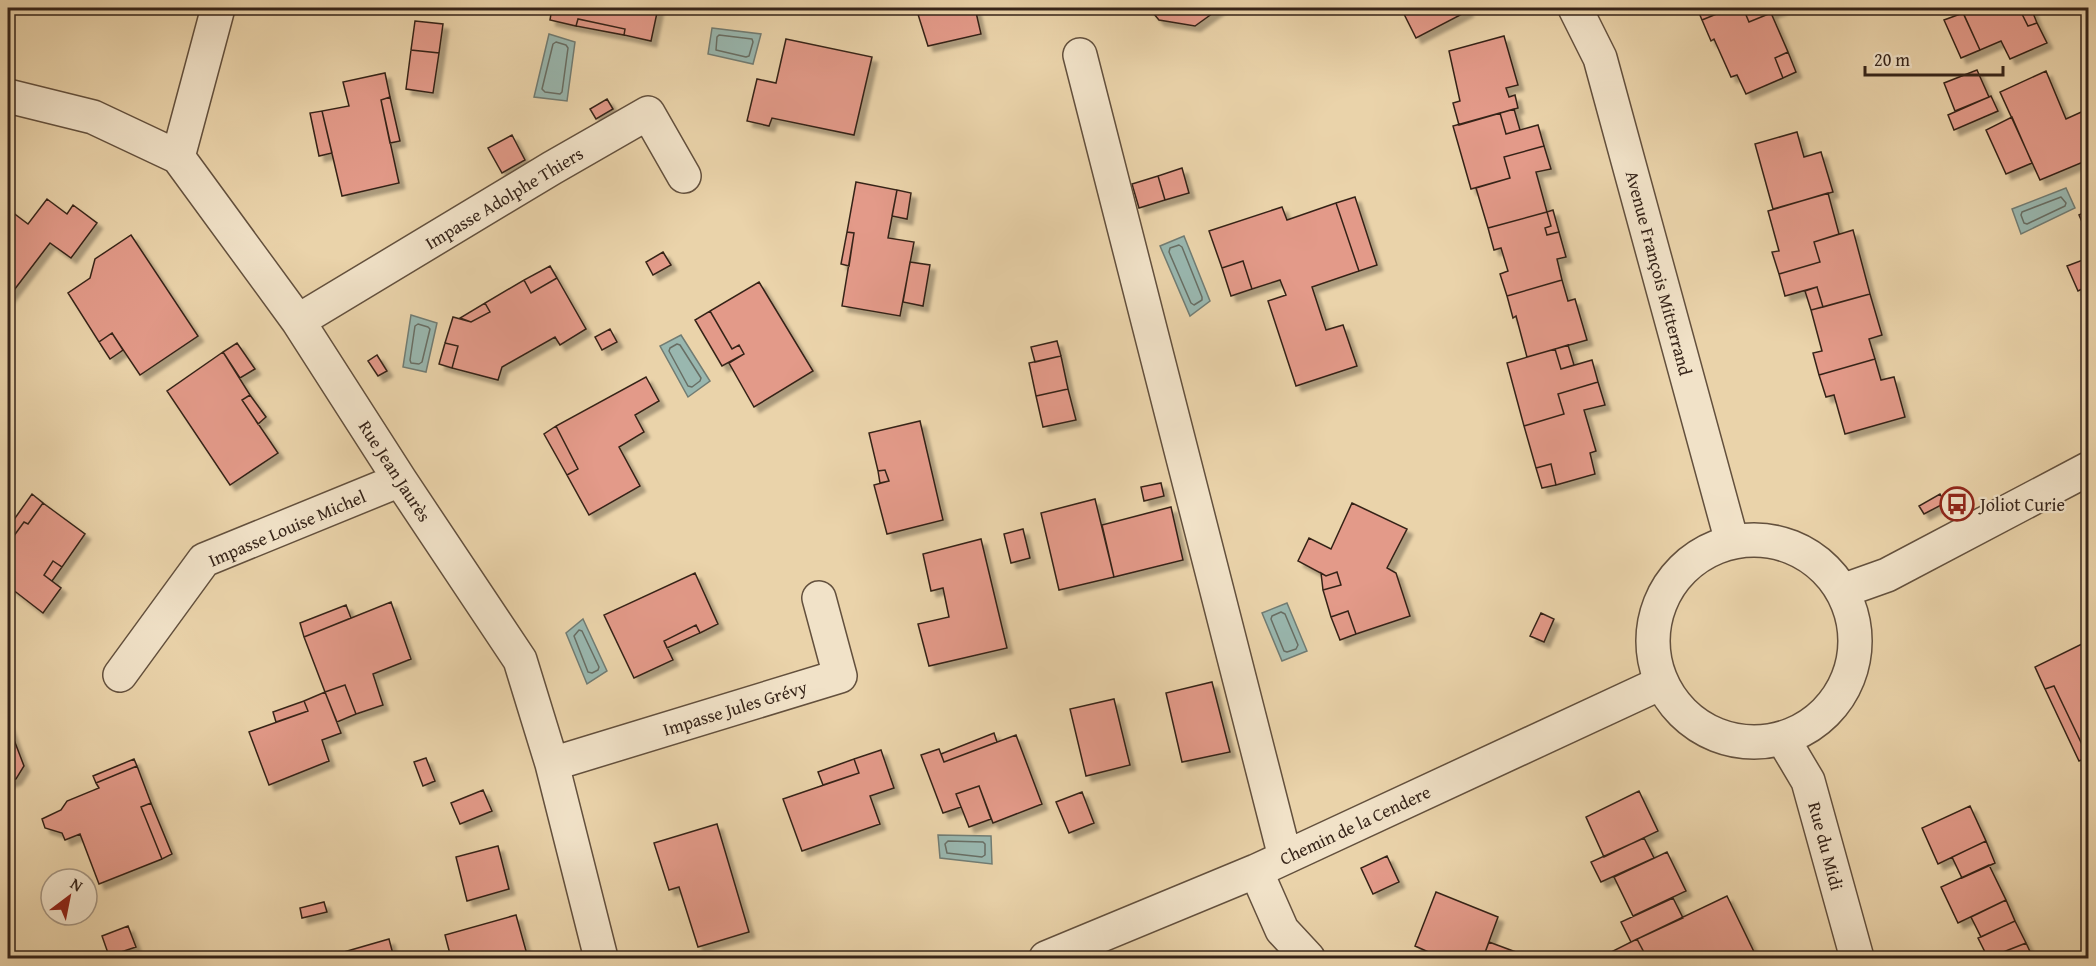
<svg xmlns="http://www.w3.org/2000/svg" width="2096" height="966" font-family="'Gentium Book Plus',serif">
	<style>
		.water { fill: #99b7af; stroke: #717c73; stroke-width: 1.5 }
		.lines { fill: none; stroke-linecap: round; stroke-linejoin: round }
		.shore { stroke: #686e64; stroke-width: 1.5 }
		.building { fill: #e39a89; stroke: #362419; stroke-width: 1.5; filter: url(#shadow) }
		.minor-casing { stroke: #63503d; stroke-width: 36 }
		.minor { stroke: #f1e2c8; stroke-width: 33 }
		.labels { text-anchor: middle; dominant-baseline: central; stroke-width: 4.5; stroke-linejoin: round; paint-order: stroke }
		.street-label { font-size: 18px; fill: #362419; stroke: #f1e2c8 }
		.poi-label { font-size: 18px; fill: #362419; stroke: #f1e2c8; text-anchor: start }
	</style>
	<defs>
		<filter id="shadow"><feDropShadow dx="5.5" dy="5.5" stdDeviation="1.5" flood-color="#0004"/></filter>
	</defs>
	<rect width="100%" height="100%" fill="#ead3aa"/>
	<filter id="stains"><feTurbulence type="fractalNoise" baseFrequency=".00333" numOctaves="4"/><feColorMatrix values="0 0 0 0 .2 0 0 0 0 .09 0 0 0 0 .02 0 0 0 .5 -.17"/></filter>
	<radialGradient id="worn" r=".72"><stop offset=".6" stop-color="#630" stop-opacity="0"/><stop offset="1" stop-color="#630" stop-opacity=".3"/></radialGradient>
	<path class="water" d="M712 28 761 34 753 64 708 54Z
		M549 34 575 42 567 101 534 97Z
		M2066 188 2075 208 2021 234 2012 209Z
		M1184 236 1210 301 1190 316 1160 246Z
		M411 315 437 323 426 372 403 367Z
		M681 335 710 381 688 397 660 346Z
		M1287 603 1307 651 1282 661 1262 613Z
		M583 619 607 671 587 684 566 633Z
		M938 835 991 836 992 864 940 858Z"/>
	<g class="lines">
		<path class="shore" d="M719 35 752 39 753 42 749 56 746 57 716 50 717 37Z
			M556 42 566 45 568 48 562 92 560 94 545 92 542 89 553 44Z
			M2061 197 2066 203 2065 206 2027 224 2024 223 2021 215 2022 212Z
			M1179 245 1182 247 1202 297V300L1194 305 1191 303 1169 252 1170 248Z
			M418 324 428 327 430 329 422 362 419 364 411 363 410 360 415 326Z
			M677 344 680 345 701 378 700 381 692 387 688 386 669 351 670 348Z
			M1281 612 1285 614 1298 645 1296 649 1287 652 1284 651 1271 619 1272 616Z
			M579 630 582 631 599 667 598 670 592 673 588 672 574 636Z
			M948 841 983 842 985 844V855L982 857 947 853 945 844Z"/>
	</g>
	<path class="building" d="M552 8H658L651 41 624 35 625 29 578 19 576 26 550 20Z
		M916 8H975L981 34 928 46Z
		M1149 8H1220L1195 26 1159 20Z
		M1410 8H1466L1468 11 1416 38 1404 14 1411 10Z
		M1697 8H1731L1702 20Z
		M1731 8H1743L1749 22 1771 13 1788 52 1775 58 1783 78 1746 94 1737 75 1731 77 1714 39 1711 41 1702 20Z
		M1743 8H1783L1749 22Z
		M1961 8H2019L2028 26 2037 23 2047 43 2010 59 2001 41 1980 50Z
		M2019 8H2031L2037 23 2028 26Z
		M1963 13 1980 50 1961 58 1944 20Z
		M578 19 625 29 624 35 576 26Z
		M415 21 443 24 439 53 411 50Z
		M1504 36 1518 85 1506 88 1509 97 1515 95 1518 108 1459 125 1453 103 1460 101 1449 51Z
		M786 39 872 57 854 135 772 118 769 126 747 121 757 79 776 83Z
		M411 50 439 53 433 93 406 89Z
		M1788 52 1796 72 1783 78 1775 58Z
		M1977 70 1989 97 1955 111 1944 83Z
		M2046 71 2066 119 2088 109V160L2040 180 2000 92Z
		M385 73 390 97 381 100 399 183 342 196 322 111 349 106 343 82Z
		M1991 96 1998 111 1954 130 1948 115Z
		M390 97 400 141 390 143 381 100Z
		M607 99 613 109 596 119 590 109Z
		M1514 109 1520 130 1506 134 1500 113Z
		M322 111 332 153 319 156 310 113Z
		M1500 113 1506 134 1538 125 1544 146 1504 157 1510 178 1471 189 1453 126Z
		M2012 117 2032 163 2006 174 1986 130Z
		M1797 132 1804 157 1821 152 1833 192 1773 209 1755 144Z
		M512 135 525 160 502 173 488 148Z
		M1544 146 1551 169 1536 172 1547 212 1488 228 1476 188 1510 178 1504 157Z
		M1182 168 1189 193 1165 200 1158 176Z
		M1158 176 1165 200 1139 208 1132 184Z
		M856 182 897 190 888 238 914 242 900 316 842 306 854 233 847 232Z
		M897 190 911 193 907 219 892 216Z
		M1828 193 1839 234 1814 242 1820 262 1779 274 1772 252 1779 251 1768 211Z
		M1355 197 1377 265 1359 271 1336 203Z
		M47 199 67 214 73 205 97 223 71 258 50 243 8 298V209L28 224Z
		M1336 203 1359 271 1312 287 1326 330 1343 325 1357 366 1296 386 1268 301 1286 295 1280 280 1252 289 1243 261 1222 268 1209 231 1282 207 1287 220Z
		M1553 210 1559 232 1547 235 1545 228 1551 226 1547 212Z
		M2088 211V236L2079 215Z
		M1547 212 1551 226 1545 228 1547 235 1559 232 1566 257 1557 259 1562 280 1507 296 1500 274 1508 271 1501 248 1494 250 1488 228Z
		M1853 230 1870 294 1823 307 1817 287 1785 296 1779 274 1820 262 1814 242Z
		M847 232 854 233 849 266 841 264Z
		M131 235 198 336 140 375 112 333 99 342 68 293 90 278 95 259Z
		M663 252 671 265 653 275 646 262Z
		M2088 258V286L2078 291 2067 266Z
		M1243 261 1252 289 1231 296 1222 268Z
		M910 262 930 265 923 306 903 302Z
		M550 266 557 278 531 293 524 280Z
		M557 278 586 329 560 345 555 337 502 367 498 380 452 368 458 346 445 343 453 317 471 322 490 312 485 303 524 280 531 293Z
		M1562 280 1568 301 1575 299 1587 340 1527 357 1516 316 1513 318 1507 296Z
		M759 282 813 371 754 407 729 363 744 354 739 345 732 349 710 311Z
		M1817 287 1823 307 1811 310 1805 291Z
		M1870 294 1882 335 1869 339 1875 359 1819 375 1813 353 1822 351 1811 310Z
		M485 303 490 312 471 322 460 318Z
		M710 311 732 349 739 345 744 354 722 366 695 320Z
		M610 329 617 342 602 350 595 337Z
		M112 333 123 350 110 359 99 342Z
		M1057 341 1061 356 1035 362 1031 347Z
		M237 343 255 369 240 378 223 352Z
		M445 343 458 346 452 368 439 364Z
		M1568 345 1574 365 1561 369 1555 349Z
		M1555 349 1561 369 1592 360 1598 382 1558 394 1564 414 1524 426 1507 363Z
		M223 352 250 395 242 400 278 453 230 485 167 391Z
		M377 355 387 371 378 376 368 361Z
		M1061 356 1068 389 1036 396 1029 363Z
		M1875 359 1881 380 1894 377 1905 417 1845 434 1834 395 1826 397 1819 375Z
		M646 377 659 401 635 415 644 432 619 447 640 486 589 515 567 475 578 469 556 426Z
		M1598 382 1605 405 1584 410 1596 451 1590 453 1595 474 1556 485 1551 464 1536 468 1524 426 1564 414 1558 394Z
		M1068 389 1076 420 1043 427 1036 396Z
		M250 395 266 417 258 424 242 400Z
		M920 421 943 520 887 534 874 485 889 481 885 470 878 471 869 433Z
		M556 426 578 469 567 475 544 434Z
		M1551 464 1556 485 1542 488 1536 468Z
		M885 470 889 481 880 483 878 471Z
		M1161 483 1164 496 1144 501 1141 487Z
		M32 494 43 503 28 524 24 522 8 544V528Z
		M1940 494 1945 503 1924 514 1919 506Z
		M1095 499 1114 577 1059 590 1041 513Z
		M43 503 85 534 62 567 53 561 44 575 61 588 43 613 8 586V544L24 522 28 524Z
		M1352 503 1407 529 1387 568 1396 573 1410 616 1356 634 1348 611 1331 617 1323 590 1341 585 1337 572 1326 576 1298 561 1309 538 1331 549Z
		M1171 507 1183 560 1114 577 1102 525Z
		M1023 529 1030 558 1011 563 1004 534Z
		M981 539 1007 648 929 666 918 624 949 617 943 588 931 591 923 554Z
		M53 561 62 567 52 581 44 575Z
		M1337 572 1341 585 1323 590 1321 573 1326 576Z
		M695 573 718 624 700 633 696 625 664 641 673 660 634 678 604 615Z
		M391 602 411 659 373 674 383 705 356 714 345 685 325 692 304 637Z
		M346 605 351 618 304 637 300 623Z
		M1348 611 1356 634 1340 640 1331 617Z
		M1541 613 1554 619 1544 642 1530 636Z
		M696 625 700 633 667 648 664 641Z
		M2088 641V757L2054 686 2045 689 2035 667Z
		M1212 682 1230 752 1182 762 1166 693Z
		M345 685 356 714 337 722 325 692Z
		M2054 686 2088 757 2079 761 2045 689Z
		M325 692 341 733 322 740 329 761 269 785 249 732 308 711 304 701Z
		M1114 699 1130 765 1086 776 1070 709Z
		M304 701 308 711 276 722 273 712Z
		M8 724 24 766 16 779 8 782Z
		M994 733 997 742 944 762 941 754Z
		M1016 735 1042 804 993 823 979 786 956 794 961 807 943 813 921 755 939 749 944 762Z
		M881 750 894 788 870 796 880 824 802 851 783 799 859 773 854 759Z
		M426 758 435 781 423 786 414 762Z
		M134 759 137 766 96 783 93 776Z
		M854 759 859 773 823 785 818 772Z
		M137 766 151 803 141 807 162 859 99 884 80 834 65 840 62 833 45 828 42 819 61 810 67 801 99 788 96 783Z
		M979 786 991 819 969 827 956 794Z
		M483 790 492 811 460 824 451 803Z
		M1639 791 1658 831 1604 857 1586 817Z
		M1082 792 1094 823 1069 833 1056 802Z
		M151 803 172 854 162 859 141 807Z
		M1970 806 1986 841 1938 864 1922 828Z
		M717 824 749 932 698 947 679 887 669 890 654 843Z
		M1644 838 1654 858 1601 882 1591 862Z
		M1986 841 1995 863 1962 878 1952 857Z
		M498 846 509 889 467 901 456 857Z
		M1667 852 1686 891 1633 916 1614 877Z
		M1387 856 1399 882 1373 894 1361 868Z
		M1989 865 2006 900 1958 923 1941 887Z
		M1436 892 1498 917 1483 958H1442L1415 946Z
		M1727 896 1757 958H1647L1637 939Z
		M1673 898 1683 918 1631 942 1621 922Z
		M2006 900 2015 921 1981 937 1971 917Z
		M324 902 327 912 302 918 300 908Z
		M516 915 528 958H451L445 935Z
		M2015 921 2026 943 1988 958 1978 938Z
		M128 926 136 947 109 956 102 936Z
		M389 939 394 958H323Z
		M1637 939 1647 958H1609L1607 954Z
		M1489 942 1532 958H1483Z
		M2026 943 2033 958H1986H1988Z"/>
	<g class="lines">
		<defs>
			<path id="minor" d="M218 8 178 157 298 321 400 480 520 660 552 764 601 958
				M1575 8 1600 58 1732 542
				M1080 55 1285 857
				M8 96 93 117 178 157
				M298 321 552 168 648 113 684 176
				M1653 641a101 101 0 1 1 202 0a101 101 0 1 1-202 0Z
				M1842 591 1887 575 2088 469
				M120 675 204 560 400 480
				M1783 739 1808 781 1857 958
				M552 764 840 676 819 598
				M1256 871 1282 930 1308 958
				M1046 958 1256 871 1661 683"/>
		</defs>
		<use href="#minor" class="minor-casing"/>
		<use href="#minor" class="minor"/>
	</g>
	<defs>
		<symbol id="bus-ring" viewBox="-11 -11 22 22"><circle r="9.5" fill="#f1e2c8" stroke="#8f2418" stroke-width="1.5"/><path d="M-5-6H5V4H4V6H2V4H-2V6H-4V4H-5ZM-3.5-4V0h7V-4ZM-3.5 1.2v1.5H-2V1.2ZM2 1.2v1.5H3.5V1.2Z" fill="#8f2418"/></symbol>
	</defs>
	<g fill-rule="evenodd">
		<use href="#bus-ring" x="1938" y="485" width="38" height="38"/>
	</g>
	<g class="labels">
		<g class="street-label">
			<text transform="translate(504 198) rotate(-31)">Impasse Adolphe Thiers</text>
			<text transform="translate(1659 273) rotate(75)">Avenue François Mitterrand</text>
			<text transform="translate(395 471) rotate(57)">Rue Jean Jaurès</text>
			<text transform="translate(287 528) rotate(-23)">Impasse Louise Michel</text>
			<text transform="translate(735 708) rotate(-17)">Impasse Jules Grévy</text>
			<text transform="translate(1355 825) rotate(-25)">Chemin de la Cendere</text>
			<text transform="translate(1826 846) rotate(75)">Rue du Midi</text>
		</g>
		<g class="poi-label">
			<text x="1980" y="504">Joliot Curie</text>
		</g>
	</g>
	<rect width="2096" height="966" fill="none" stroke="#ead3aa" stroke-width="30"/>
	<rect x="9" y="9" width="2078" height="948" fill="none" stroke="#362419" stroke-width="3"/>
	<rect x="15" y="15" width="2066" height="936" fill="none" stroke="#362419" stroke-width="1.5"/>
	<g transform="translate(69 897) rotate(32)"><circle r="28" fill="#f1e2c8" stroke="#a69682" stroke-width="1.5"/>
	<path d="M0-4.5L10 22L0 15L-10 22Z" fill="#8f2418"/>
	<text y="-9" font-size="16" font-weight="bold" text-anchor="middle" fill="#362419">N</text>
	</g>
	<path d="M1865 66v9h138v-9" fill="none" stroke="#362419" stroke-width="3"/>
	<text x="1874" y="66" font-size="18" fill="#362419" stroke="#f1e2c8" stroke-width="4.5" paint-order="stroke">20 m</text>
	<rect width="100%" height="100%" filter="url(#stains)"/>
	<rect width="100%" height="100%" fill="url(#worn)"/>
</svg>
